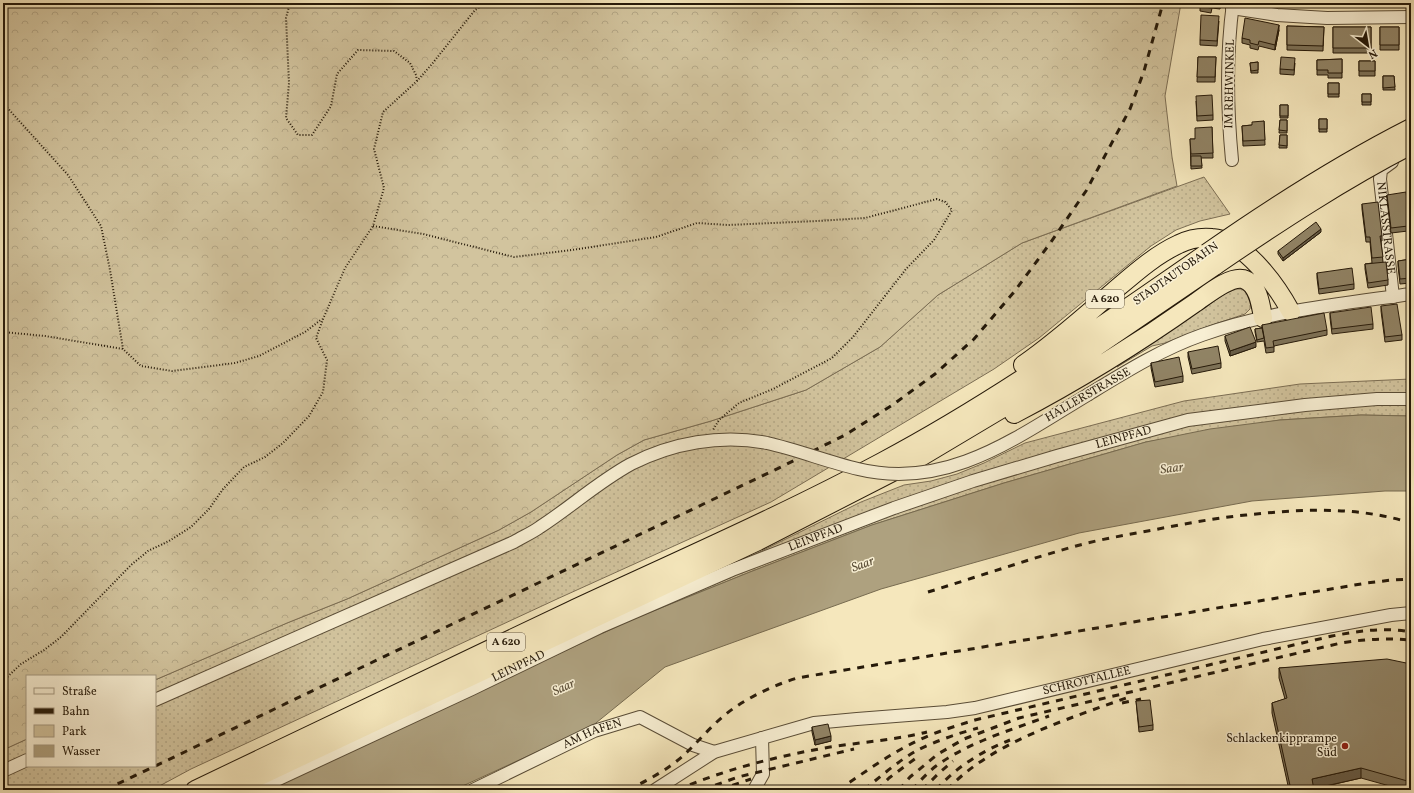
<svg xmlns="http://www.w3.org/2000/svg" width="1414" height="793" font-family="Vollkorn,serif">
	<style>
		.green { fill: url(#green-dots); stroke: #7c6e54 }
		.forest { fill: url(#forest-crowns); stroke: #7c6e54 }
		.water { fill: #aea17f; stroke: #776b50 }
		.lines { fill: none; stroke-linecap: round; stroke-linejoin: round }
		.minor-casing { stroke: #594c36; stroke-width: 14 }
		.highway-casing { stroke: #251909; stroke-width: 20 }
		.path { stroke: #251909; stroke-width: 2; stroke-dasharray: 1 2; stroke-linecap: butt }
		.minor { stroke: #f8efd3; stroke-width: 12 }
		.highway { stroke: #f5e7bc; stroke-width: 18 }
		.rail { stroke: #251909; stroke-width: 3; stroke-dasharray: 7 7; stroke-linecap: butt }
		.minor-bridge-casing { stroke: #594c36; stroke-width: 14; stroke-linecap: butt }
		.highway-bridge-casing { stroke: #251909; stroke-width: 20; stroke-linecap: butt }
		.minor-bridge { stroke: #f8efd3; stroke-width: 12 }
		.highway-bridge { stroke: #f5e7bc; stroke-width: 18 }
		.wall { fill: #7d7258; stroke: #251909 }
		.shaded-wall { fill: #665c47; stroke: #251909 }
		.building { fill: #918466; stroke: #251909 }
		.poi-dot { fill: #8f2418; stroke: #f8efd3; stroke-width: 1.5 }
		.labels { text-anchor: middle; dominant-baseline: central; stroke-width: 3; stroke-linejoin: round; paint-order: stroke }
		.shield { fill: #f8efd3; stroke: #645946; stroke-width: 1 }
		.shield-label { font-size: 11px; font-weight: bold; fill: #251909 }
		.street-label { font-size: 12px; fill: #251909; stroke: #f8efd3 }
		.poi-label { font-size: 12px; fill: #251909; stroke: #f8efd3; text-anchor: end }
		.water-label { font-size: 13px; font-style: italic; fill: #5c4f38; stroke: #f8efd3 }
	</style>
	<defs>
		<pattern id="green-dots" width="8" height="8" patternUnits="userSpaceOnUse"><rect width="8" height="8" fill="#d2c49e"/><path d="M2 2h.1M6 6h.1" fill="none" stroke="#b4a887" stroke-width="1.8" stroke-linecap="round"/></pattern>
		<pattern id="forest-crowns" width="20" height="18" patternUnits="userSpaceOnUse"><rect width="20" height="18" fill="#d2c49e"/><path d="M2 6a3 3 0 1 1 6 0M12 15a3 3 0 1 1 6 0" fill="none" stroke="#b4a887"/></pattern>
	</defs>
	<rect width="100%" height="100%" fill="#f5e7bc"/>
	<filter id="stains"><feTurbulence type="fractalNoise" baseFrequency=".005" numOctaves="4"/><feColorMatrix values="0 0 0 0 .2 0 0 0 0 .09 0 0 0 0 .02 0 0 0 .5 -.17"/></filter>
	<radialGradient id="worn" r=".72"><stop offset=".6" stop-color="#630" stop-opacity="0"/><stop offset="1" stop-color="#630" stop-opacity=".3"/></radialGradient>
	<path class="green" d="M1204 177 1230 214 1200 221 1176 230 1151 246 1039 338 994 369 771 502 557 599 191 769 152 790H3V750L27 739V766H155V680L287 623 347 599 499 530 531 512 617 455 644 440 711 421 806 390 880 347 938 295 1022 243Z
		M1236 289H1243L1248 293 1251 300 1250 309 1245 314 1209 326 1165 343 1152 346 1117 367 1226 293Z
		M1411 379V416L1361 415 1280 420 1146 442 1004 483 872 525 750 572 631 620 466 697 583 639 861 502 904 485 931 481 957 474 984 463 1025 443 1184 401 1300 384Z"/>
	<path class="forest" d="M3 3H1181L1165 96 1172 157 1177 186 1022 243 938 295 880 347 806 390 711 421 644 440 617 455 531 512 499 530 347 599 287 623 155 680V676H27V739L3 750Z"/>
	<path class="water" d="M1361 415 1411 416V491H1385L1252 501 1079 533 881 589 665 667 591 727 454 790H268L631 620 750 572 872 525 1004 483 1146 442 1210 429 1280 420Z"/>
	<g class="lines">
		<defs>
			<g id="minor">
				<path d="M1232 8 1277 15 1327 18 1411 17"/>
				<path d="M1232 160C1227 108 1226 55 1233 3"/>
				<path id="s1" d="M1392 162 1381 170 1380 179 1393 297"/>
				<path d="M1089 394C1125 372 1162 349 1202 335 1269 311 1341 304 1411 294"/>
				<path d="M155 700 514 542C522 537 532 533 540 527 571 507 598 482 631 464 672 443 721 434 767 443"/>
				<path d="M3 771 27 760"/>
				<path id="s2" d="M255 790 472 689 600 627 732 570 894 508 973 481 1057 456 1188 420 1305 405 1377 399H1411"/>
				<path id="s3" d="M473 790 594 731 640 717 693 745 714 752"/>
				<path id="s4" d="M655 790 714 752 814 723 857 719 947 712 975 708 1263 639 1391 615 1411 613"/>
				<path d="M754 790 763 774 762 738"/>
			</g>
			<path id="highway" d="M1023 365C1055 343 1085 316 1115 290 1135 273 1155 255 1179 244 1189 239 1201 237 1212 238 1245 240 1277 286 1291 312
				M1014 414C1077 381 1137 344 1195 303 1207 295 1229 276 1243 279 1258 283 1261 305 1263 318
				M195 790C320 730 445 670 570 611 675 562 781 516 882 462 997 401 1101 326 1207 253
				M230 790 758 541 914 461 1028 393 1216 265"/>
		</defs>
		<use href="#minor" class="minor-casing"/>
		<use href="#highway" class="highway-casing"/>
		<path class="path" d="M290 3 286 18 289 83 286 118 298 135H312L331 106 337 74 358 50 394 51 410 63 416 75 417 81
			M3 103 68 175 101 226 110 270 123 349
			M373 226 423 234 514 257 572 250 656 237 697 223 728 225 817 221 865 218 937 199 945 202 952 210 934 240 906 269 853 337 832 358 773 389 739 403 719 420 713 430
			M3 332 45 336 123 349 141 366 172 371 235 363 259 356 305 332 322 319
			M3 681 21 664 44 650 61 637 131 565 148 551 169 541 191 527 209 509 223 489 244 467 265 457 283 443 309 416 323 392 327 360 316 338 323 319 345 268 373 226 384 188 374 149 383 112 417 81 432 64 475 10 486 3"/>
		<use href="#minor" class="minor"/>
		<use href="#highway" class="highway"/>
		<path class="rail" d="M928 592C977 577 1026 560 1076 546 1101 539 1127 535 1153 530 1184 524 1215 518 1246 515 1301 509 1357 506 1411 523
			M1122 703 1141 699
			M105 790 783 466 845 435 891 406 935 374 974 339 1014 292 1051 242 1086 191 1130 109 1144 71 1163 3
			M628 790C648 780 669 769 685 754 701 739 715 721 734 708 753 695 775 685 797 678L1367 583 1392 580 1411 579
			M677 790C726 769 778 756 830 747 863 742 895 740 927 732
			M702 790 738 777 854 749
			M719 790 751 779
			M838 790C864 773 889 754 917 741 935 732 956 726 975 720L1332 636C1358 631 1385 627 1411 632
			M864 790C881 776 897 762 916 751 933 742 959 733 978 728
			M877 790 889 778 916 758
			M899 790 910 777 938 754 964 739 1019 718 1341 643C1365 639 1387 638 1411 640
			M912 790C919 782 927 773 936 766 969 742 1011 730 1049 716
			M922 790 938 774 953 761
			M936 790C956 767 982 751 1010 740
			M947 790C990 743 1068 719 1126 698"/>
		<defs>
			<path id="minor-bridge" d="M767 443C798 450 828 462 858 469 947 491 1017 437 1089 394"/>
			<path id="highway-bridge" d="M1207 253C1273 207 1340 164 1411 128
				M1216 265C1279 222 1343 180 1411 145"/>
		</defs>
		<use href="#minor-bridge" class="minor-bridge-casing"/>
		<use href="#highway-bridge" class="highway-bridge-casing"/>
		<use href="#minor-bridge" class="minor-bridge"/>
		<use href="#highway-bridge" class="highway-bridge"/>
	</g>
	<path class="wall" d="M1200 3H1221L1220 9 1212 8 1211 13 1200 11Z
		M1315 3H1334L1333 4Z
		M1219 21 1217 46 1200 45V40Z
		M1287 26 1324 27 1323 51 1287 50Z
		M1333 27H1371V53H1333Z
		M1380 27H1399V50H1380Z
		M1279 30 1275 50 1259 46 1258 50 1250 48V45L1242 43V38Z
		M1198 57H1216L1215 82H1197Z
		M1342 59V78H1328V75H1317V60Z
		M1359 61H1375V76H1359Z
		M1258 62V73H1251L1250 63Z
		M1295 63 1294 75 1280 74V69Z
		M1383 76H1394L1395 90H1383Z
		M1328 83H1339V97H1328Z
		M1362 94H1371V105H1362Z
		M1196 101 1213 115V120L1197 121Z
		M1280 105H1288V118H1280Z
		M1319 119H1327V132H1319Z
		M1280 120H1287V133H1279Z
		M1264 121 1265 145 1243 146 1242 126 1252 125Z
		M1212 127 1213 158H1201L1202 168 1191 169 1190 139H1195Z
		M1280 135H1287V148H1279Z
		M1387 195 1409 215V220H1407L1408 231 1391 233 1387 200Z
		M1362 204 1382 236V241H1381L1383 262 1388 280V285L1368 288 1365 269V264L1372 263 1370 242H1366L1362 209Z
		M1321 232 1283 261 1278 254V251Z
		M1411 259V283L1400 284 1398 266V261Z
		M1317 273 1354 284V289L1319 294 1317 278Z
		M1381 306 1402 335V340L1385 342 1381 311Z
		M1330 313 1373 324V329L1332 334 1330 318Z
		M1262 325 1327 330V335L1274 346V352L1266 353 1264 341 1257 342 1255 332V329L1262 328Z
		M1225 336 1256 347 1230 356 1225 341Z
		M1188 352 1221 363V368L1192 374 1188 357Z
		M1151 363 1183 376V382L1155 387 1151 368Z
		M1411 664V790H1404L1361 778 1314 789V790H1289L1272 713V703L1285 699 1279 678V668Z
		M1136 701 1153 725V730L1139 732Z
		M812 727 831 741 815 745 812 732Z"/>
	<path class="shaded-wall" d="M1279 25V30L1275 50V45Z
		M1321 229V232L1283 261V258Z
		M1256 342V347L1230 356V351Z
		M831 736V741L815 745V740Z
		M1361 768V778L1312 789V779Z"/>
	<path class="building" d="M1200 3H1220V4L1212 3 1211 8 1200 6Z
		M1201 15 1219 16 1217 41 1200 40Z
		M1245 18 1279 25 1275 45 1259 41 1258 45 1250 43V40L1242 38Z
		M1287 26 1324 27 1323 46 1287 45Z
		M1333 27H1371V48H1333Z
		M1380 27H1399V45H1380Z
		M1198 57H1216L1215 77H1197Z
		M1281 57 1295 58 1294 70 1280 69Z
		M1342 59V73H1328V70H1317V60Z
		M1359 61H1375V71H1359Z
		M1258 62V70L1251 71 1250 63Z
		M1383 76H1394L1395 87 1383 88Z
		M1328 83H1339V94H1328Z
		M1362 94H1371V102H1362Z
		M1212 95 1213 115 1197 116 1196 96Z
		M1280 105H1288V116H1280Z
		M1319 119H1327V129H1319Z
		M1280 120H1287V131L1279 130Z
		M1264 121 1265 140 1243 141 1242 126 1252 125V122Z
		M1212 127 1213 153 1191 154 1190 139H1195V128Z
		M1280 135H1287V146L1279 145Z
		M1191 156H1201L1202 166H1191Z
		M1406 192 1409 215H1407L1408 226 1391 228 1387 195Z
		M1378 202 1382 236H1380L1383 257 1372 258 1370 237H1366L1362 204Z
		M1316 222 1321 229 1283 258 1278 251Z
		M1411 259V278L1400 279 1398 261Z
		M1386 262 1388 280 1368 283 1365 264Z
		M1352 268 1354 284 1319 289 1317 273Z
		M1411 302V322L1409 303Z
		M1397 304 1402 335 1385 337 1381 306Z
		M1371 307 1373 324 1332 329 1330 313Z
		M1324 313 1327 330 1273 341 1274 347 1266 348 1262 325Z
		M1250 327 1256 342 1230 351 1225 336Z
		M1262 328 1264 338 1257 340 1255 329Z
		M1218 346 1221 363 1192 369 1188 352Z
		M1179 357 1183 376 1155 382 1151 363Z
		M1387 659 1411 664V782L1361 768 1312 779 1314 790H1291L1272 703 1287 698 1279 668Z
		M1150 700 1153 725 1139 727 1136 701Z
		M828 724 831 736 815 740 812 727Z"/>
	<circle class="poi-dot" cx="1345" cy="746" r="4"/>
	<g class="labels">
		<g class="shield">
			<rect x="1086" y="290" width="38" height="18" rx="3"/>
			<rect x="487" y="633" width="38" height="18" rx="3"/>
		</g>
		<g class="shield-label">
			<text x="1105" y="299">A 620</text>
			<text x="506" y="642">A 620</text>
		</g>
		<g class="street-label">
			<text transform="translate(1230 84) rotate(-89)">IM REHWINKEL</text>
			<text stroke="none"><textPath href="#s1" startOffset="72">NIKLASSTRASSE</textPath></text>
			<text transform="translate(1176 274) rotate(-35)">STADTAUTOBAHN</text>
			<text transform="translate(1088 395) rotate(-30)">HALLERSTRASSE</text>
			<text stroke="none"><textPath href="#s2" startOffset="939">LEINPFAD</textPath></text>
			<text stroke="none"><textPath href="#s2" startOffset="615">LEINPFAD</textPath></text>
			<text stroke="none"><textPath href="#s2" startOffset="291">LEINPFAD</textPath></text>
			<text stroke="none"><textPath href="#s4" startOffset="451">SCHROTTALLEE</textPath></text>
			<text stroke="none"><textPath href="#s3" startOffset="132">AM HAFEN</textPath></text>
		</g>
		<g class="poi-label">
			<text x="1337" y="739">Schlackenkipprampe<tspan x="1337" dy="14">Süd</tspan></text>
		</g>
		<g class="water-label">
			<text transform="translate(1172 469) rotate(-7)">Saar</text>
			<text transform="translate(863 565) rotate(-20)">Saar</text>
			<text transform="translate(564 688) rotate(-25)">Saar</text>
		</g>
	</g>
	<rect width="1414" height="793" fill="none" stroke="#f5e7bc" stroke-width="16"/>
	<rect x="4" y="4" width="1406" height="785" fill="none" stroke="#251909" stroke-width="2"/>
	<rect x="8" y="8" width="1398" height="777" fill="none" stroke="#251909"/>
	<rect x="26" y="675" width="130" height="92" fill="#f8efd3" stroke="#a49982"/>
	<rect x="34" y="688" width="20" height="6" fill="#f8efd3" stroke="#a49982"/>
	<text x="62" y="695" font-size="12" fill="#251909">Straße</text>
	<rect x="34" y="708" width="20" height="6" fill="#251909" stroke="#a49982"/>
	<text x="62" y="715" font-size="12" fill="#251909">Bahn</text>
	<rect x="34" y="725" width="20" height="12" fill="#d2c49e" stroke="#a49982"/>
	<text x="62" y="735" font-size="12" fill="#251909">Park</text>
	<rect x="34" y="745" width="20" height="12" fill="#aea17f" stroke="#a49982"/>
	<text x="62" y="755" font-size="12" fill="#251909">Wasser</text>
	<g transform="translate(1368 46) rotate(149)" stroke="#f8efd3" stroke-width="3" paint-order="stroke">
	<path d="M0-3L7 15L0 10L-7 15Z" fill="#251909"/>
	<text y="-6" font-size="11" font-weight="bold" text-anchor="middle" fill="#251909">N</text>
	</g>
	<rect width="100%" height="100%" filter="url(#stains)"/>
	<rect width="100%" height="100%" fill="url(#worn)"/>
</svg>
